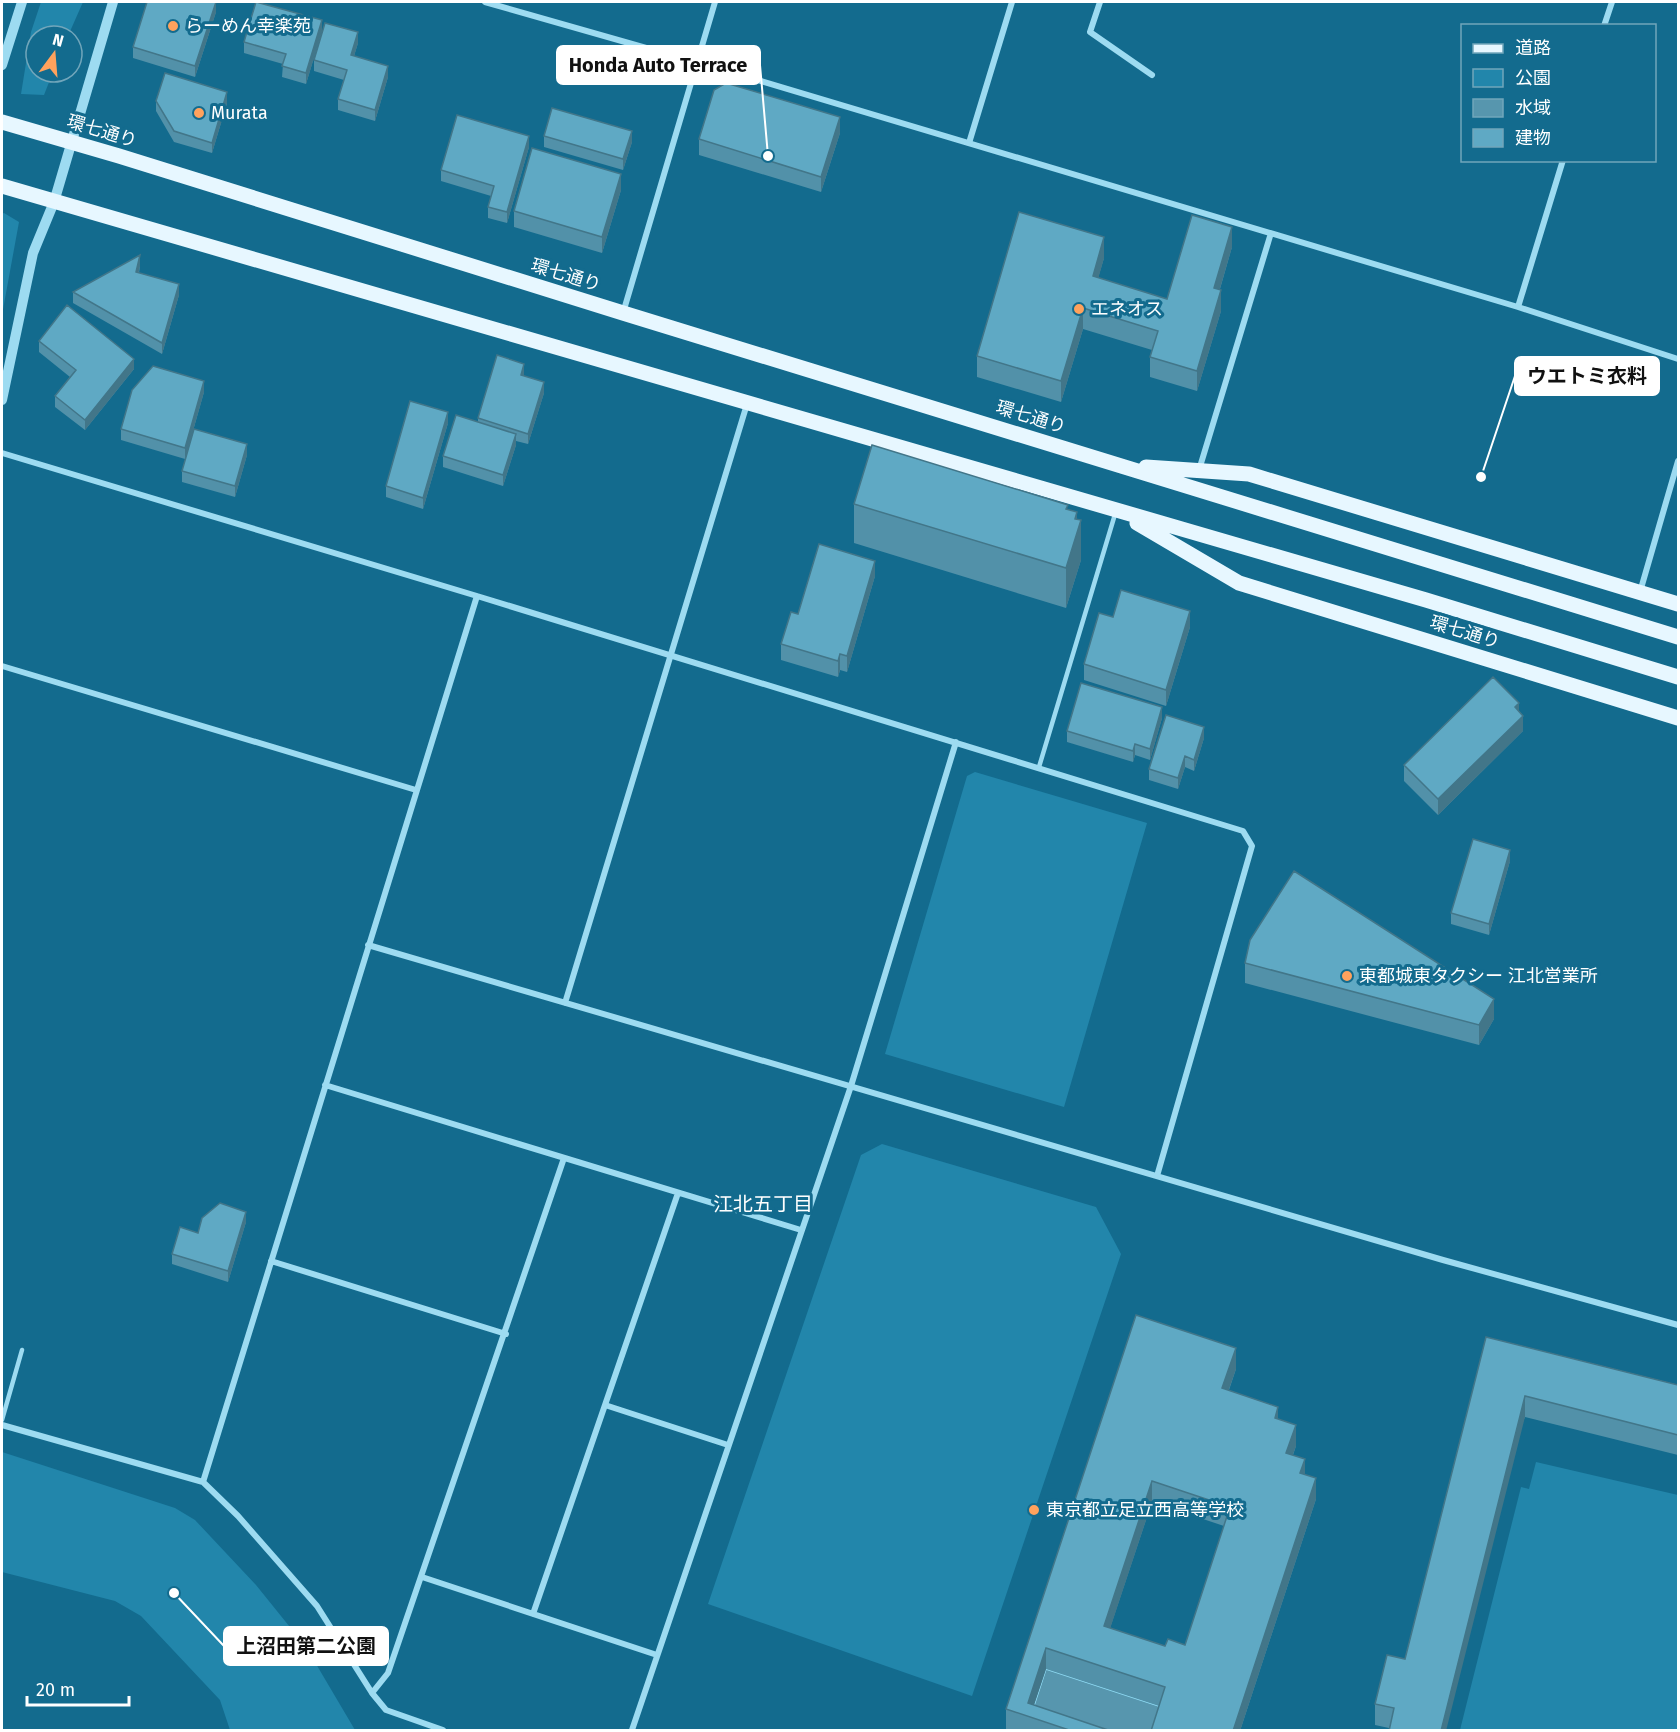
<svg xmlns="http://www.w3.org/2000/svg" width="1680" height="1732" font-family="'Fira Sans','Noto Sans JP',sans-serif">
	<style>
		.green { fill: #2286ab }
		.water { fill: #5796ae; stroke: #8fdbf4; stroke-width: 1.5 }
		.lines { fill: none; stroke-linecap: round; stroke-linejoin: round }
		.service { stroke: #9ddbf1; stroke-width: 4.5 }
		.minor { stroke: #9ddbf1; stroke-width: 6 }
		.tertiary { stroke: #9ddbf1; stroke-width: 10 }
		.primary { stroke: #e7f7ff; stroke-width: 15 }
		.wall { fill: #5291a9; fill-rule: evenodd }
		.shaded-wall { fill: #427689 }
		.building { fill: #5fa9c4; stroke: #427689; stroke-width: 1.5; fill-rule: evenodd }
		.poi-dot { fill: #ffa25d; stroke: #136b8e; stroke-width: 2 }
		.labels { text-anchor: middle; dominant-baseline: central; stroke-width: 6; stroke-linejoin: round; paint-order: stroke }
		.poi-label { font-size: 18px; fill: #fff; stroke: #136b8e; text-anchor: start }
		.street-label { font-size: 18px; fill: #fff; stroke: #136b8e }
		.neighbourhood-label { font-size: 20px; fill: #fff; stroke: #136b8e }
		.leader { fill: none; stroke: #fff; stroke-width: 2 }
		.callout-dot { fill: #fff; stroke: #136b8e; stroke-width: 2 }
		.callout { fill: #fff; stroke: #fff; stroke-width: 2 }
		.callout-label { font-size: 20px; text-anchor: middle; font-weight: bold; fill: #111 }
	</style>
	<rect width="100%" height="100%" fill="#136b8e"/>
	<path class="green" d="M41 2H83L68 36H36V72H53L44 95 21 94 31 32Z
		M4 213 19 222 2 315V214Z
		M975 772 1147 823 1064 1107 885 1054 967 776Z
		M882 1144 1096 1207 1121 1254 972 1696 708 1604 861 1155Z
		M2 1452 175 1508 195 1520 256 1585 306 1647 355 1730H230L220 1700 141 1616 115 1601 2 1572Z
		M1536 1462 1678 1495V1730H1460L1521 1487 1529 1489Z"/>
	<path class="water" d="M1046 1669 1165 1708 1158 1730H1048L1028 1724Z"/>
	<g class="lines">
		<path class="service" d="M1039 767 1116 511
			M2 1420 22 1350"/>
		<path class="minor" d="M485 2 734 73 1518 307 1678 359
			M1100 2 1090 32 1152 75
			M1604 26 1612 2
			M969 143 1012 2
			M1518 307 1563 160
			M623 313 715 2
			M2 453 477 596 1243 831 1252 846 1157 1176
			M1199 470 1271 233
			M1640 592 1678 461
			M2 666 416 790
			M368 945 1443 1260 1678 1325
			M565 1003 747 404
			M325 1085 801 1230
			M271 1261 506 1334
			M605 1405 728 1445
			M2 1425 203 1482 238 1516 317 1606 372 1693 386 1710 443 1730
			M203 1482 477 596
			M422 1577 657 1655
			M533 1614 678 1193
			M372 1693 388 1673 564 1158
			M632 1730 851 1086 956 742"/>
		<path class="tertiary" d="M2 65 22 2
			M2 400 33 253 54 202 113 2"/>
		<path class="primary" d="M2 122 119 156 623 313 1678 637
			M2 186 1426 600 1678 677
			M1146 467 1249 474 1678 604
			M1137 523 1239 583 1678 718"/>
	</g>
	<path class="wall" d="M216 12 195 77 133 58V47Z
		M322 31 306 84 282 77 283 64 244 53V42Z
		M358 43 354 56 388 77 375 121 338 110V99L344 80 314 71V60Z
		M156 101 227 103 212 153 174 142 156 111Z
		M840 133 821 192 699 155V139Z
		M544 136 632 142 623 170 544 147Z
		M529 147 507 223 488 218V207L491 196 441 181V170Z
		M621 190 602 253 514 227V211Z
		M1232 247 1220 289 1221 311 1197 391 1150 377V357L1152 350 1083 329 1061 402 977 377V356L1104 258 1098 278 1167 299Z
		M140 266 139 273 179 295 162 354 73 303V292Z
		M39 341 134 369 85 430 55 407V396L70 377 39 352Z
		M524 375V376L544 393 528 444 516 441V445L503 486 443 467V456L478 422V418Z
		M204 392 185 459 121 440V429Z
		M448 423 423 509 386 497V486Z
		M247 455 235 497 182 482V471Z
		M854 504 1068 509 1077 519 1081 560 1066 608 854 543Z
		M875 576 847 672 840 670 838 677 781 660V644L798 614Z
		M1113 617 1190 627 1166 706 1084 680V664Z
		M1519 712 1523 731 1438 815 1404 781V765Z
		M1162 718 1150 760 1135 755 1133 762 1067 742V731Z
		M1204 738 1194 771 1185 767 1178 789 1149 780V769Z
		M1510 861 1489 935 1451 924V913Z
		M1245 963 1494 1019 1479 1045 1245 983Z
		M246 1222 228 1282 172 1264V1254L198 1233Z
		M1136 1315 1236 1369 1229 1390 1278 1419 1296 1446 1293 1455 1305 1474 1316 1499 1240 1731H1151L1159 1706 1046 1669 1034 1705 1111 1731H1010L1006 1729V1709ZM1152 1502 1224 1526 1185 1645 1165 1646 1110 1628Z
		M1486 1337 1678 1385V1455L1525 1417 1389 1728 1375 1725V1704L1405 1659Z"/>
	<path class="shaded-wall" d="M216 2V12L195 77V66Z
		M322 20V31L306 84V73Z
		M358 32V43L351 66V55Z
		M388 66V77L375 121V110Z
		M227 92V103L212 153V143Z
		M840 117V133L821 192V177Z
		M632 131V142L623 170V159Z
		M529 136V147L507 223V212Z
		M621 174V190L602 253V237Z
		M1232 227V247L1214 309V288Z
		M1104 237V258L1093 297V276Z
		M140 255V266L136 283V272Z
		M179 284V295L162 354V343Z
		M1221 290V311L1197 391V371Z
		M1083 308V329L1061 402V381Z
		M134 359V369L85 430V420Z
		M524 364V375L521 386V375Z
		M204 381V392L185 459V448Z
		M544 382V393L528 444V434Z
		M448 412V423L423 509V498Z
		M516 434V445L503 486V475Z
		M247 444V455L235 497V486Z
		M1077 512V531L1081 520V560L1066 608V568Z
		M875 561V576L847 672V656Z
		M1190 611V627L1166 706V690Z
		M840 654V670L838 677V661Z
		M1519 703V719L1515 707Z
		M1162 707V718L1150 760V749Z
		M1523 716V731L1438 815V799Z
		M1204 727V738L1194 771V760Z
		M1135 744V755L1133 762V751Z
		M1185 756V767L1178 789V778Z
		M1510 850V861L1489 935V924Z
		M1494 999V1019L1479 1045V1025Z
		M246 1212V1222L228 1282V1271Z
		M1236 1348V1369L1222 1409V1388Z
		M1525 1396V1417L1446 1731H1441Z
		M1278 1407V1428L1275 1418Z
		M1296 1425V1446L1286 1474V1453Z
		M1305 1459V1480L1300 1473Z
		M1316 1478V1499L1240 1731H1233Z
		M1152 1481V1502L1104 1647V1626Z
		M1046 1648V1669L1030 1717 1028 1703Z"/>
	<path class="building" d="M147 2H216L195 66 133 47Z
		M256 2 322 20 306 73 282 66 286 54 244 42Z
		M325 23 358 32 351 55 388 66 375 110 338 99 347 70 314 60Z
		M165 73 227 92 212 143 174 131 156 101Z
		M726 83 840 117 821 177 699 139 714 90Z
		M552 108 632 131 623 159 544 136Z
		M457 115 529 136 507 212 488 207 494 186 441 170Z
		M532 148 621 174 602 237 514 211Z
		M1019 212 1104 237 1093 276 1167 299 1192 215 1232 227 1214 288 1221 290 1197 371 1150 357 1158 331 1083 308 1061 381 977 356Z
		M140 255 136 272 179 284 162 343 73 292Z
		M67 305 134 359 85 420 55 396 76 370 39 341Z
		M497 355 524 364 521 375 544 382 528 434 478 418Z
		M153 366 204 381 185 448 121 429 132 390Z
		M410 401 448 412 423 498 386 486Z
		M456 415 516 434 503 475 443 456Z
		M194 429 247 444 235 486 182 471Z
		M872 445 1068 505 1066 509 1077 512 1075 519 1081 520 1066 568 854 504Z
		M819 544 875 561 847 656 840 654 838 661 781 644 791 612 798 614Z
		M1121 590 1190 611 1166 690 1084 664 1099 613 1113 617Z
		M1493 677 1519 703 1515 707 1523 716 1438 799 1404 765Z
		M1081 683 1162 707 1150 749 1135 744 1133 751 1067 731Z
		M1166 715 1204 727 1194 760 1185 756 1178 778 1149 769Z
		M1473 839 1510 850 1489 924 1451 913Z
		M1294 871 1494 999 1479 1025 1245 963 1250 940Z
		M220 1203 246 1212 228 1271 172 1254 180 1227 198 1233 202 1218Z
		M1136 1315 1236 1348 1222 1388 1278 1407 1275 1418 1296 1425 1286 1453 1305 1459 1300 1473 1316 1478 1233 1731H1151L1165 1687 1046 1648 1028 1703 1111 1731H1072L1006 1709ZM1152 1481 1230 1507 1185 1645 1168 1639 1165 1646 1104 1626Z
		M1486 1337 1678 1385V1435L1525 1396 1441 1731H1389L1394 1708 1375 1704 1387 1655 1405 1659Z"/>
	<g class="poi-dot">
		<circle cx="173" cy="26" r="6"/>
		<circle cx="199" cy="113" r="6"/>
		<circle cx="1079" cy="309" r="6"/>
		<circle cx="1347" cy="976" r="6"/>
		<circle cx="1034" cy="1510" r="6"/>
	</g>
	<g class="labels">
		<g class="poi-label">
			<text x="185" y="26">らーめん幸楽苑</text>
			<text x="211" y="113">Murata</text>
			<text x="1091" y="309">エネオス</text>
			<text x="1359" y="976">東都城東タクシー 江北営業所</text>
			<text x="1046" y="1510">東京都立足立西高等学校</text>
		</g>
		<g class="street-label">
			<text transform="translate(102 131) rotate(17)">環七通り</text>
			<text transform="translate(566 275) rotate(17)">環七通り</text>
			<text transform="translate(1031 417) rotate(17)">環七通り</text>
			<text transform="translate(1465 632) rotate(17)">環七通り</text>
		</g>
		<g class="neighbourhood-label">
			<text x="763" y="1204">江北五丁目</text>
		</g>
	</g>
	<path class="leader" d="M768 156L760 65M1481 477L1515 376M174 1593L224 1646"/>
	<g class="callout-dot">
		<circle cx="768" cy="156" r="6"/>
		<circle cx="1481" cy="477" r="6"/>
		<circle cx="174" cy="1593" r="6"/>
	</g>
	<g class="callout">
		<rect x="557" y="46" width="203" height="38" rx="6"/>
		<rect x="1515" y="357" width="144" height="38" rx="6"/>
		<rect x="224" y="1627" width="164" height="38" rx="6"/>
	</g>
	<g class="callout-label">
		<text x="658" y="72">Honda Auto Terrace</text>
		<text x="1587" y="383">ウエトミ衣料</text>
		<text x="306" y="1653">上沼田第二公園</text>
	</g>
	<rect width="1680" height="1732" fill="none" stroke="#ffffff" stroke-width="6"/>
	<rect x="1461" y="24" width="195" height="138" fill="#136b8e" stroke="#71a6bb" stroke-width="1.5"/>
	<rect x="1473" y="44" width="30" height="9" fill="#e7f7ff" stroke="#71a6bb" stroke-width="1.5"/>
	<text x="1515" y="54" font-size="18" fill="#ffffff">道路</text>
	<rect x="1473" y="69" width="30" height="18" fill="#2286ab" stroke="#71a6bb" stroke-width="1.5"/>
	<text x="1515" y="84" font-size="18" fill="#ffffff">公園</text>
	<rect x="1473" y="99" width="30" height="18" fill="#5796ae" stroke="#71a6bb" stroke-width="1.5"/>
	<text x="1515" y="114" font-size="18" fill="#ffffff">水域</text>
	<rect x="1473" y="129" width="30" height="18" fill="#5fa9c4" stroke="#71a6bb" stroke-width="1.5"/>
	<text x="1515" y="144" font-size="18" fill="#ffffff">建物</text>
	<g transform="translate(54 54) rotate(16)"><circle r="28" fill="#136b8e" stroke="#71a6bb" stroke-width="1.5"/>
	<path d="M0-4.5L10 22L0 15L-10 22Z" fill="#ffa25d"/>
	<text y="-9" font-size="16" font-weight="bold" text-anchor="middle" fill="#ffffff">N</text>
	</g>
	<path d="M27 1696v9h102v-9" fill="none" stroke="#ffffff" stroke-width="3"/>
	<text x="36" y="1696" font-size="18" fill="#ffffff" stroke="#136b8e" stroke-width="4.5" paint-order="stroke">20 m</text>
</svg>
